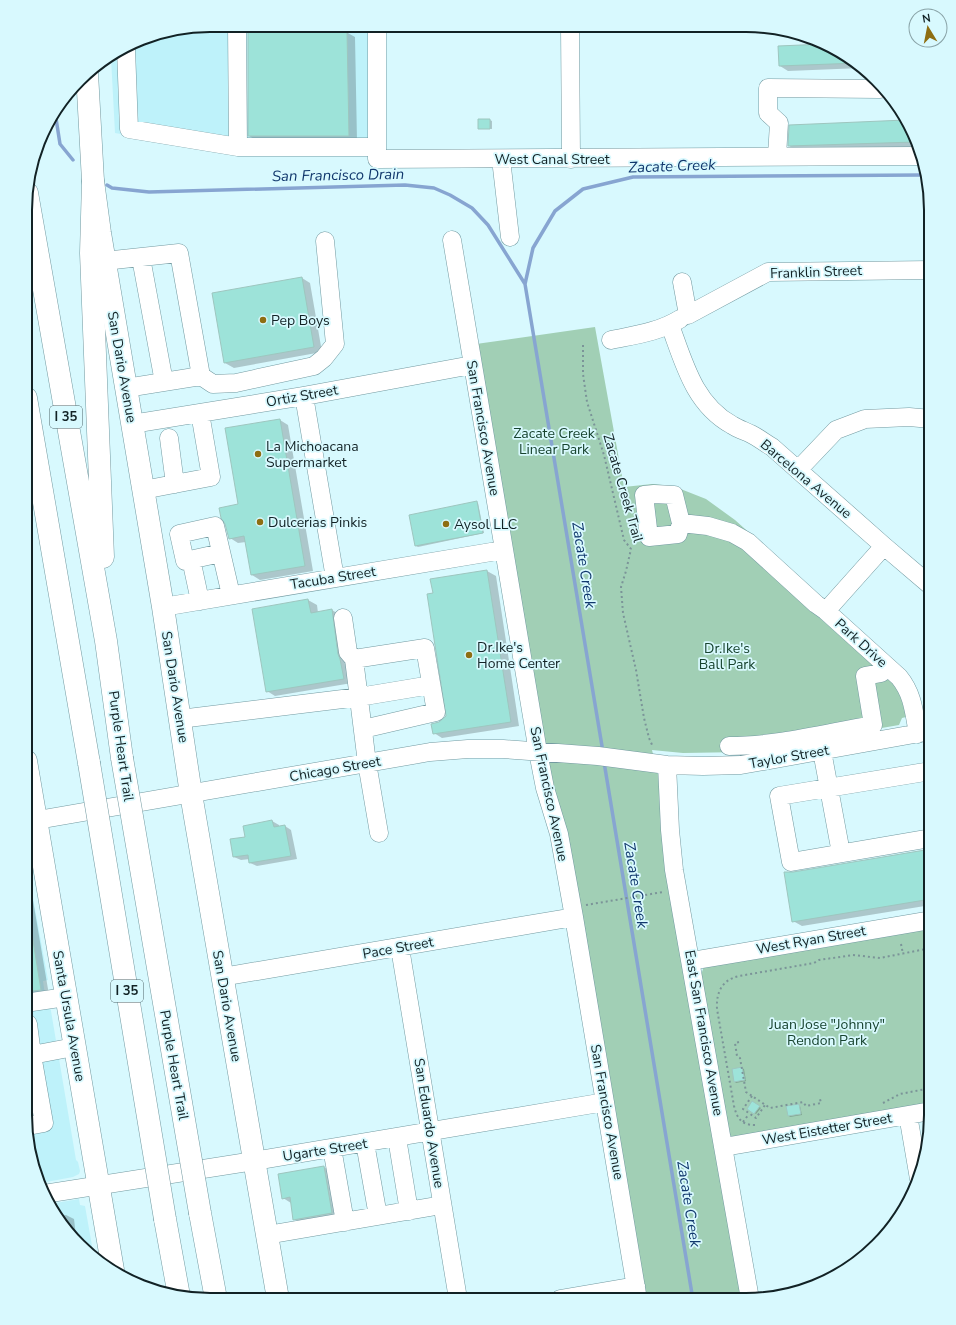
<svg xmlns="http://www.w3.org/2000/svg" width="956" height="1325" font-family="'Nunito Sans',sans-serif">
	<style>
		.built { fill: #bef2fa }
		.green { fill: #a1cfb5 }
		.shadow { fill: #0003 }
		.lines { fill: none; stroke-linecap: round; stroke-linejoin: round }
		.stream { stroke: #87a5d1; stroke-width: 3.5 }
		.building { fill: #9de3d9; stroke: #9ec6bf }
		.minor-casing { stroke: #739aa1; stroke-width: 19 }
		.major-casing { stroke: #739aa1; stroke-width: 23 }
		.highway-casing { stroke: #739aa1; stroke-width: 23 }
		.path { stroke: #7b9498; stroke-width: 2; stroke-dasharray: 2 3; stroke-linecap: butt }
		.minor { stroke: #fff; stroke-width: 18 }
		.major { stroke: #fff; stroke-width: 22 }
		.highway { stroke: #fff; stroke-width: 22 }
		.highway-bridge-casing { stroke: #739aa1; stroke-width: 23; stroke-linecap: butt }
		.highway-bridge { stroke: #fff; stroke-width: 22 }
		.poi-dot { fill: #8e6e12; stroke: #d8f9fe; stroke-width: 1.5 }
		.labels { text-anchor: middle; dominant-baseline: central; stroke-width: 3.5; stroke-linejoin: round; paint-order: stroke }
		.shield { fill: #d8f9fe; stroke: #4d6266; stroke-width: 1 }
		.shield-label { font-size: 13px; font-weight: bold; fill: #122225 }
		.street-label { font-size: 14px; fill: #122225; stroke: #d8f9fe }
		.poi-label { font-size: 14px; fill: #122225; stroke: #d8f9fe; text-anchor: start }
		.park-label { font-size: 14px; fill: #17432e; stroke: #d8f9fe }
		.water-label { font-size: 15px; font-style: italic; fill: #11386d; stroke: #d8f9fe }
		.rim { fill: none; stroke: #122225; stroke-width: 2 }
	</style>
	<rect width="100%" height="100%" fill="#d8f9fe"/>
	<path class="built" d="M210 25H383L384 147 215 151 115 133 111 58 151 35Z
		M25 854 48 980 43 981 45 995 50 1005 76 1160 78 1162 80 1171 79 1174 73 1177 41 1183 25 1115Z
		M79 1199 80 1205 85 1206 94 1257 50 1204Z"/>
	<path class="green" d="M595 327 624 487 652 484 673 486 706 499 735 520 823 599 812 611 893 683 903 700 906 717 902 718 899 725 743 752 683 753 652 750 659 779 741 1300H645L551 782 476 344Z
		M931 925V1103L732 1137 730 1135 701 975 704 966Z"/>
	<path class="shadow" d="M249 25H307V33L346 32 355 37 357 141H258L249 136Z
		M826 45 858 63 862 68 788 71 780 66Z
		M490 120 492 121V129L479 128Z
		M906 121 912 129 916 147 798 151 789 146Z
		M302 278 310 283 322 352 234 368 225 363Z
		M280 420 288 425 313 571 260 580 252 575 246 542 238 543 230 538 239 505Z
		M476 502 478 503 484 533 418 547 416 546Z
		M487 571 496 576 519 726 442 738 434 733 439 723 448 716 434 594Z
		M308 600 317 605 318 613 332 610 340 615 352 683 275 696 267 691Z
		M272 821 279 825V827L285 826 291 830 297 859 257 866 250 863V859L241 860 234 857 246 837Z
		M931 850V905L802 926 793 921V873Z
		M25 853 49 995 25 999Z
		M742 1068 744 1069 746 1081 736 1083 735 1082Z
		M25 1090 29 1114H25Z
		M752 1102 761 1108 756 1114 748 1108Z
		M799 1105 800 1106 802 1115 790 1117 789 1116Z
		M324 1167 333 1172 340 1218 303 1224 294 1219 291 1203 283 1198 279 1174Z
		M66 1215 74 1219 76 1236 60 1216Z"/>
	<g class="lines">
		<path class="stream" d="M55 112 60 144 73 160
			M107 185 112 188 149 192 405 185 434 188 450 195 472 208 488 225 525 284
			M603 752 525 284 533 248 555 211 583 189 633 177 923 175
			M604 762 693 1300"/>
	</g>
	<path class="building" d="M248 25H299V32L347 31 349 136H248Z
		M825 44 858 63 779 66 778 46Z
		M478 119H490V129H478Z
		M905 120 912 129 915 142 788 146 789 125Z
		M302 277 314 347 224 363 212 293Z
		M280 419 305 566 251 575 244 536 229 539 225 524 221 518 219 508 238 504 225 428Z
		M477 501 483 533 415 546 409 515Z
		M487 570 511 722 433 734 431 724 439 722 446 716 427 594 433 593 430 579Z
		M308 599 311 613 332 609 338 654 340 659 344 679 266 692 252 609Z
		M272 820 274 827 285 825 291 856 249 863 248 855 233 857 230 839 245 837 243 826Z
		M931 849V899L792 922 784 872H793Z
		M31 928 41 990 25 992V929Z
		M742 1067 745 1080 734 1082 732 1069Z
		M752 1101 760 1106 754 1114 747 1109Z
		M799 1104 801 1114 788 1116 786 1106Z
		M324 1166 332 1213 293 1220 290 1197 282 1199 278 1174Z"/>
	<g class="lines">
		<defs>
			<path id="minor" d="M237 25 238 147
				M377 25V159L918 156
				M570 26 571 159
				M126 49 129 129 238 147H377
				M777 156 779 123 768 113V88L880 89
				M501 159 510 237
				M452 240 538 752 545 788 559 834 574 917 638 1300
				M141 258 164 382
				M104 261 179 253 201 376 126 388
				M682 282 688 315 768 272 931 270
				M670 325C684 363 694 404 732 425 738 429 745 431 751 434 759 438 765 443 772 447L884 546 931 586
				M611 340C635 335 659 332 680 319
				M201 376 213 384 236 383 314 366 324 358 335 344 325 241
				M304 396 335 578
				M132 424 304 396 472 365
				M169 438 175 484
				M798 470 836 430 865 419 909 417 931 419
				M143 490 211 477 200 413
				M681 523 678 534 649 537 644 495 654 494 674 495 681 523 708 526 732 533 748 542 816 604 826 611
				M884 546 826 611 899 677C913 694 914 712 918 734
				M221 553 185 561 179 534 215 526 231 595
				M191 559 200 601
				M163 607 503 550
				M343 618 348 652 354 659 367 763 379 833
				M354 659 425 648 436 712 363 729
				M180 719 359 697 431 685
				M729 746C777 746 826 733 873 725L865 676 881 673 888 667
				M822 751 841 853
				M667 765 670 830 674 870 750 1299
				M26 822 430 752 468 749H503L598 756 667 765 703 766 741 765 931 731
				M931 838 791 862 779 796 931 771
				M400 948 458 1299
				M691 961 931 920
				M222 977 574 917
				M25 1003 66 997
				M28 1024 32 1055
				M908 1115 919 1179
				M28 1126 44 1123 32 1055 74 1047
				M397 1138 409 1211
				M365 1143 378 1216
				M724 1147 931 1111
				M332 1148 345 1222
				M44 1194 254 1161 605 1102
				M267 1235 442 1205
				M560 1299 636 1286"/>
			<path id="major" d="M87 73 93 181 100 233 163 607 191 794 278 1299
				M26 761 113 1270"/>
			<path id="highway" d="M93 181 91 253 103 557
				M27 193 106 641 122 758
				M26 398 89 763
				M200 1213 216 1299
				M165 1219 179 1296"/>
		</defs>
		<use href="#minor" class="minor-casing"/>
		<use href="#major" class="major-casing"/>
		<use href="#highway" class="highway-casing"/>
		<path class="path" d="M583 345V374L587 402 604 455 624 540 631 549 626 571 621 587 623 613 636 670 644 718 649 738 653 747
			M586 905 663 892
			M901 944 903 954
			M739 1042 735 1043 737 1056 740 1058 746 1092 770 1108 803 1102 806 1106 821 1103 820 1099
			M752 1096 743 1109 756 1118 765 1105
			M883 1103 900 1094 931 1088
			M743 1122 749 1114
			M755 1125C741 1125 737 1118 734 1106L717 1009C716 992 722 980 739 976L814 963 819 960 853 955 880 958 931 948"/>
		<use href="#minor" class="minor"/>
		<use href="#major" class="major"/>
		<use href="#highway" class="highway"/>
		<defs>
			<path id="highway-bridge" d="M122 758 200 1213
				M89 763 165 1219"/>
		</defs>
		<use href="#highway-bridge" class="highway-bridge-casing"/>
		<use href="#highway-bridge" class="highway-bridge"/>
	</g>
	<g class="poi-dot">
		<circle cx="263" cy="320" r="4"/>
		<circle cx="258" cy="454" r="4"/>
		<circle cx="260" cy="522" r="4"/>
		<circle cx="446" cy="524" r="4"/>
		<circle cx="469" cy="655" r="4"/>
	</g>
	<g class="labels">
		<g class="shield">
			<rect x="50" y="406" width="32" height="22" rx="3"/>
			<rect x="111" y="980" width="32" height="22" rx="3"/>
		</g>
		<g class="shield-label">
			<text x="66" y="417">I 35</text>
			<text x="127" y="991">I 35</text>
		</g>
		<g class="street-label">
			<text x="552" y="159">West Canal Street</text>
			<text transform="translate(816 272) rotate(-2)">Franklin Street</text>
			<text transform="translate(122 367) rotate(80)">San Dario Avenue</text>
			<text transform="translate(302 396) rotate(-10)">Ortiz Street</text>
			<text transform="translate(483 428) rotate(80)">San Francisco Avenue</text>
			<text transform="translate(806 479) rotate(40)">Barcelona Avenue</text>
			<text transform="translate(623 488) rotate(74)">Zacate Creek Trail</text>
			<text transform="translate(333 578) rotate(-9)">Tacuba Street</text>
			<text transform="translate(861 643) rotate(42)">Park Drive</text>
			<text transform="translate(175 687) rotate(81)">San Dario Avenue</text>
			<text transform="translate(121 746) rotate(82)">Purple Heart Trail</text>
			<text transform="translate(789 757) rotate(-10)">Taylor Street</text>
			<text transform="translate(335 769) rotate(-10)">Chicago Street</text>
			<text transform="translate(549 794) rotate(78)">San Francisco Avenue</text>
			<text transform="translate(811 940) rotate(-10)">West Ryan Street</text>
			<text transform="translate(398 948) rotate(-10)">Pace Street</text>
			<text transform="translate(227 1006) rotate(80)">San Dario Avenue</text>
			<text transform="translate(69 1016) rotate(80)">Santa Ursula Avenue</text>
			<text transform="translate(704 1033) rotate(80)">East San Francisco Avenue</text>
			<text transform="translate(174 1065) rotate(80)">Purple Heart Trail</text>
			<text transform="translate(607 1112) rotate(80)">San Francisco Avenue</text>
			<text transform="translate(429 1123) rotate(81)">San Eduardo Avenue</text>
			<text transform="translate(827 1129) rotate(-10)">West Eistetter Street</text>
			<text transform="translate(325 1150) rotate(-9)">Ugarte Street</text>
		</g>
		<g class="poi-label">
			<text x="271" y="320">Pep Boys</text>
			<text x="266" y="446">La Michoacana<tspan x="266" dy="16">Supermarket</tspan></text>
			<text x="268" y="522">Dulcerias Pinkis</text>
			<text x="454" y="524">Aysol LLC</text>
			<text x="477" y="647">Dr.Ike's<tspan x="477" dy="16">Home Center</tspan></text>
		</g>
		<g class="park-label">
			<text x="554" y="433">Zacate Creek<tspan x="554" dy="16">Linear Park</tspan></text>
			<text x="727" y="648">Dr.Ike's<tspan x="727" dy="16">Ball Park</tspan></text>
			<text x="827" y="1024">Juan Jose "Johnny"<tspan x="827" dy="16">Rendon Park</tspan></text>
		</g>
		<g class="water-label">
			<text transform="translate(672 166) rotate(-2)">Zacate Creek</text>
			<text transform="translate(338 175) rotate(-1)">San Francisco Drain</text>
			<text transform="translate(584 565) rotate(81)">Zacate Creek</text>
			<text transform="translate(636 885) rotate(81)">Zacate Creek</text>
			<text transform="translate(689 1204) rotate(81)">Zacate Creek</text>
		</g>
	</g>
	<path d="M0 0H956V1325H0ZM210 32H746A178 178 0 0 1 924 210V1115A178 178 0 0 1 746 1293H210A178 178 0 0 1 32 1115V210A178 178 0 0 1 210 32Z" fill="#d8f9fe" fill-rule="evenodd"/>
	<path class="rim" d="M210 32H746A178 178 0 0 1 924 210V1115A178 178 0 0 1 746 1293H210A178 178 0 0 1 32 1115V210A178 178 0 0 1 210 32Z"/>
	<g transform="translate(928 28) rotate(350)"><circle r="19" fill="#d8f9fe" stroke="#89a3a7"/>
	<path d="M0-3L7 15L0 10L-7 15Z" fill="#8e6e12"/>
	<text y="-6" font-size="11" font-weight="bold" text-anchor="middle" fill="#122225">N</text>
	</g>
</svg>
